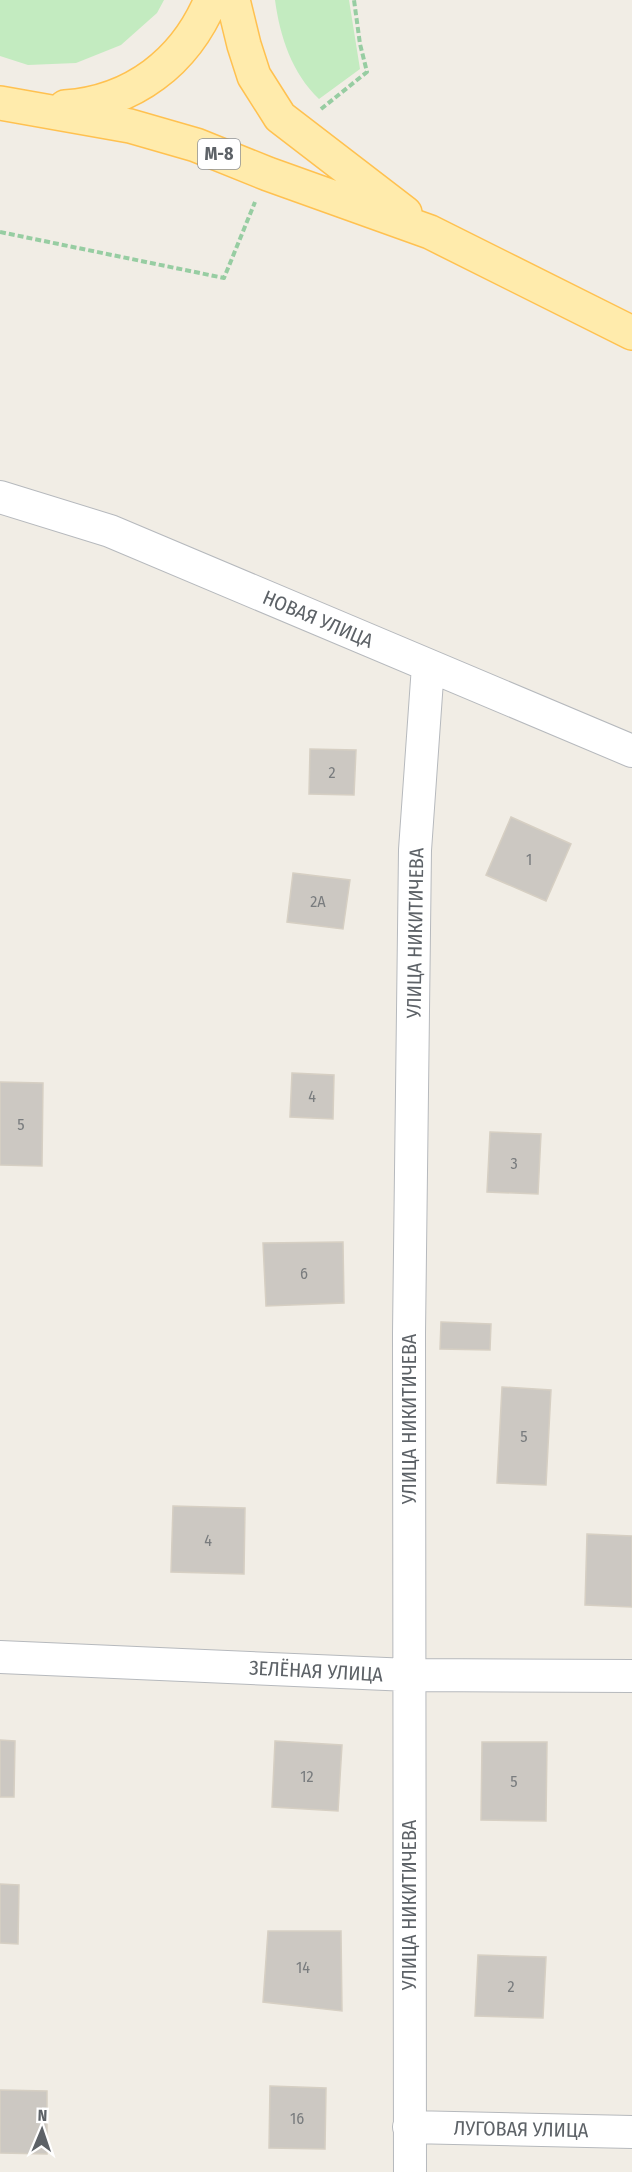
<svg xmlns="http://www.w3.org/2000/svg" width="632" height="2172" font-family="'Fira Sans Condensed',sans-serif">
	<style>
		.green { fill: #c3ebc0 }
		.building { fill: #ccc8c2; stroke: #d6cfc3; stroke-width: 1.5 }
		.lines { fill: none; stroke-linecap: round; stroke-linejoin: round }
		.minor-casing { stroke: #b6b9bd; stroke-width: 34 }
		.primary-casing { stroke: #ffc150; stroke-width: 36 }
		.path { stroke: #97cda2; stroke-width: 4; stroke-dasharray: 6 3; stroke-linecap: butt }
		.minor { stroke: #fff; stroke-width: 32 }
		.primary { stroke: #ffebac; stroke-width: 33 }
		.labels { text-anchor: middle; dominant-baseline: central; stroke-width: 6; stroke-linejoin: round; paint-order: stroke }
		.number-label { font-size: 16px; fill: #797c7e }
		.shield { fill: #fff; stroke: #8e9195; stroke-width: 1.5 }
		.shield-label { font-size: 18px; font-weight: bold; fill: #5d6267 }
		.street-label { font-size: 20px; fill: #5d6267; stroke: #fff }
	</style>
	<rect width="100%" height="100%" fill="#f1ede5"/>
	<path class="green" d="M0 0H164L157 13 121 45 76 63 28 65 0 56Z
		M275 0H349L360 69 319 99C292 73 280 37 275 0Z"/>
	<path class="building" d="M310 749 356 750 354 795 309 794Z
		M511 817 571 844 546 901 486 875Z
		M293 873 350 880 343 929 287 922Z
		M292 1073 334 1075 333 1119 290 1117Z
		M0 1082 43 1083 42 1166 0 1165Z
		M490 1132 541 1134 538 1194 487 1192Z
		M343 1242 344 1303 266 1306 263 1243Z
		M441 1322 491 1324 490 1350 440 1349Z
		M502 1387 551 1390 546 1485 497 1483Z
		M173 1506 245 1508 244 1574 171 1572Z
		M587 1534 632 1536V1607L585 1605Z
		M0 1740 15 1741 14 1797H0Z
		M275 1741 342 1745 338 1811 272 1807Z
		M482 1742H547L546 1821 481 1820Z
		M0 1884 19 1885 18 1944 0 1943Z
		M268 1931H341L342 2011 263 2002Z
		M478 1955 546 1957 543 2018 475 2016Z
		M270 2086 326 2088 325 2149 269 2148Z
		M0 2090 47 2091V2154L0 2153Z"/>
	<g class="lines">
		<defs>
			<path id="minor" d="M0 497 110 531 632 751
				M0 1657 409 1675 632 1676
				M409 2127 632 2132
				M410 2172 409 1333 415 850 428 666"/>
			<path id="primary" d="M233 0 244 45 254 76 280 117 405 213
				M0 103 130 126 196 145 268 174 430 232 632 333
				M65 107C133 102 185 62 211 0"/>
		</defs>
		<use href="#minor" class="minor-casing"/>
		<use href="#primary" class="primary-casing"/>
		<path class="path" d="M321 109 367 72 360 44 354 0
			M0 232 224 278 255 202"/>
		<use href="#minor" class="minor"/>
		<use href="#primary" class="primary"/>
	</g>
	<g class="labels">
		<g class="number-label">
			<text x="332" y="772">2</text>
			<text x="529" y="859">1</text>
			<text x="318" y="901">2А</text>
			<text x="312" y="1096">4</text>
			<text x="21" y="1124">5</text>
			<text x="514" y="1163">3</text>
			<text x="304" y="1273">6</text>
			<text x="524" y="1436">5</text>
			<text x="208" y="1540">4</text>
			<text x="307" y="1776">12</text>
			<text x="514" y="1781">5</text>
			<text x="303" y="1967">14</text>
			<text x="511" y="1986">2</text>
			<text x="297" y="2118">16</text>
		</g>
		<rect class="shield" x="198" y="139" width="42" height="30" rx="4.5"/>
		<g class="shield-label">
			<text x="219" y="154">М-8</text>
		</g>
		<g class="street-label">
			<text transform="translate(318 619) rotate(23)">НОВАЯ УЛИЦА</text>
			<text transform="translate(415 933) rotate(-89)">УЛИЦА НИКИТИЧЕВА</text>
			<text transform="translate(409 1419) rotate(-90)">УЛИЦА НИКИТИЧЕВА</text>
			<text transform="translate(316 1671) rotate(3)">ЗЕЛЁНАЯ УЛИЦА</text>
			<text transform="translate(409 1905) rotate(-90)">УЛИЦА НИКИТИЧЕВА</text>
			<text transform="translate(521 2129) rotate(1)">ЛУГОВАЯ УЛИЦА</text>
		</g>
	</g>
	<g transform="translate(42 2130) rotate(2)" stroke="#ffffff" stroke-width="4.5" paint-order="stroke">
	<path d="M0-4.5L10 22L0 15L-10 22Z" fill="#5d6267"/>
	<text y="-9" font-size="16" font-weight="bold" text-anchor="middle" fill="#5d6267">N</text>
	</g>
</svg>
